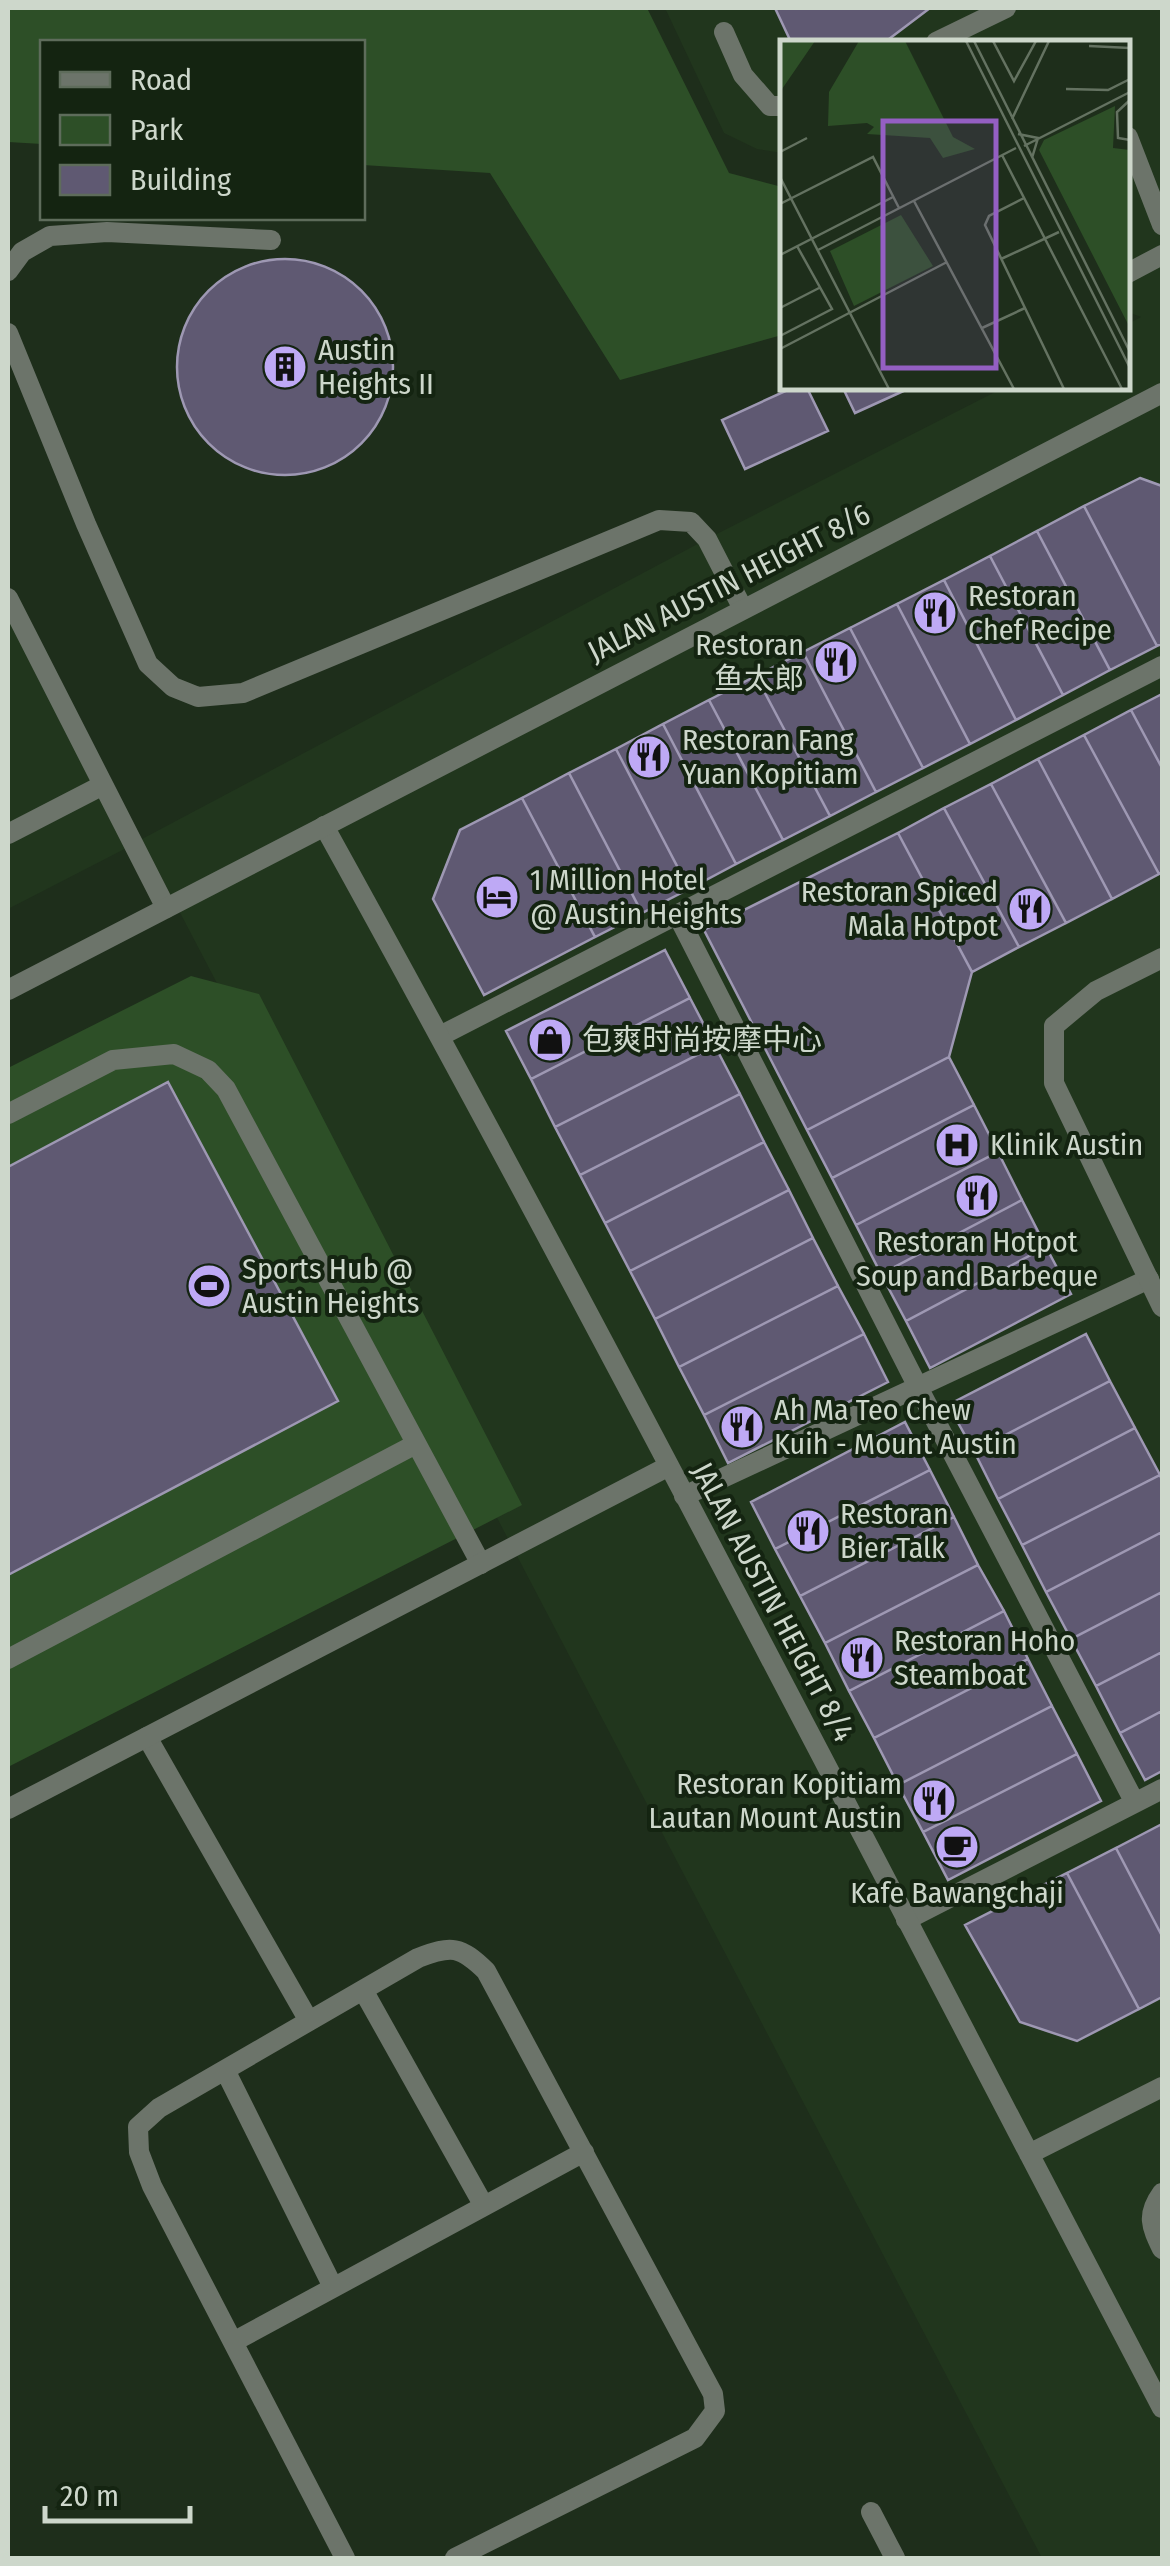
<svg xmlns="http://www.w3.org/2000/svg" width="1170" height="2566" font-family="'Fira Sans Condensed','Noto Sans SC',sans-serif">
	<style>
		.built { fill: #21361d }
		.green { fill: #2d4f27 }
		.building { fill: #5f5972; stroke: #9e98b3; stroke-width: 2.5 }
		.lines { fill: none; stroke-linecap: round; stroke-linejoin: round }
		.service { stroke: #6c746a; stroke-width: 20 }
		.minor { stroke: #6c746a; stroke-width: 20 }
		.tertiary { stroke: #6c746a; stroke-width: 20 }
		.labels { text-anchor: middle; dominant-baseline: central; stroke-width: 8; stroke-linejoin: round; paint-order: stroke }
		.poi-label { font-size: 30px; fill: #cdd7cb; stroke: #142411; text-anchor: start }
		.street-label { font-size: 30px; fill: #cdd7cb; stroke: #142411 }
		.inset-road { fill: none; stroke: #647261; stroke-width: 2.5 }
		.view { fill: #945fc3; fill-opacity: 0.15; stroke: #945fc3; stroke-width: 5 }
		.inset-edge { fill: none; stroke: #cdd7cb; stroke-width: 5 }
	</style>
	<rect width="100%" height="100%" fill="#1e2e1b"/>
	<path class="built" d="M665 8H1162V2558H1042L142 840 8 909V592L142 839 707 539 1003 388H1128V324L1141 317 1128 312V42H782V153L757 149 724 133Z"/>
	<path class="green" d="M8 8H647L729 173 782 187V335L620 380 490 173 363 165 362 42H42V144L8 142Z
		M191 976 259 994 522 1505 8 1767V1068Z"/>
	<path class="building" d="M775 8H930L885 42H791Z
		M177 367a108 108 0 1 1 216 0a108 108 0 1 1-216 0Z
		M792 388H807L828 431 745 469 722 420Z
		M843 388H910L855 413Z
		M1140 478 1162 486V644L1157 646 1084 506Z
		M1084 506 1157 646 1110 670 1037 531Z
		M1037 531 1110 670 1063 695 990 556Z
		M990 556 1063 695 1016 720 944 580Z
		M944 580 1016 720 970 744 897 604Z
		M897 604 970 744 923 768 850 628Z
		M850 628 923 768 876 792 803 652Z
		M803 652 876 792 830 816 756 676Z
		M756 676 830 816 783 840 709 700Z
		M1162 694V768L1131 710Z
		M709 700 783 840 736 864 663 724Z
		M1131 710 1162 768V872L1159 874 1084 735Z
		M663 724 736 864 689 889 616 749Z
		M1084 735 1159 874 1112 899 1038 759Z
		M616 749 689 889 642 913 569 773Z
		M1038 759 1112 899 1066 923 991 784Z
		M569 773 642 913 595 937 522 798Z
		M991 784 1066 923 1019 947 944 808Z
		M522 798 595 937 484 995 433 899 460 830Z
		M944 808 1019 947 972 972 898 833Z
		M898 833 972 972 949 1057 807 1130 704 930Z
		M665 950 690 998 531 1079 506 1031Z
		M690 998 715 1046 555 1127 531 1079Z
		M715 1046 740 1094 580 1175 555 1127Z
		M949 1057 974 1105 832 1178 807 1130Z
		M168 1082 338 1401 8 1575V1167Z
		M740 1094 764 1142 605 1223 580 1175Z
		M974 1105 998 1152 856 1225 832 1178Z
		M764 1142 789 1190 630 1271 605 1223Z
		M998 1152 1022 1200 881 1274 856 1225Z
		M789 1190 813 1238 655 1319 630 1271Z
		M1022 1200 1046 1247 906 1321 881 1274Z
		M813 1238 838 1286 679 1367 655 1319Z
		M1046 1247 1071 1294 930 1368 906 1321Z
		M838 1286 864 1334 704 1415 679 1367Z
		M864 1334 888 1382 728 1463 704 1415Z
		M1086 1334 1110 1381 974 1451 948 1405Z
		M1110 1381 1135 1428 998 1499 974 1451Z
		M905 1422 930 1470 775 1549 751 1502Z
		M1135 1428 1160 1475 1022 1545 998 1499Z
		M930 1470 954 1517 800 1596 775 1549Z
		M1160 1475 1162 1480V1532L1046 1592 1022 1545Z
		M954 1517 978 1565 825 1643 800 1596Z
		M1162 1532V1592L1071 1639 1046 1592Z
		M978 1565 1004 1611 849 1691 825 1643Z
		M1162 1592V1652L1096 1686 1071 1639Z
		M1004 1611 1028 1659 874 1738 849 1691Z
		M1162 1652V1711L1120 1733 1096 1686Z
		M1028 1659 1052 1706 898 1785 874 1738Z
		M1052 1706 1077 1754 923 1832 898 1785Z
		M1162 1711V1771L1145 1780 1120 1733Z
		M1077 1754 1101 1801 948 1880 923 1832Z
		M1162 1824V1936L1116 1848Z
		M1116 1848 1162 1936V1997L1139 2009 1067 1873Z
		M1067 1873 1139 2009 1077 2041 1020 2022 965 1925Z"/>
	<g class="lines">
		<path class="service" d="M724 32 743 75 770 106H782
			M936 42 1006 8
			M1128 137 1162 225
			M8 271 22 252 50 236 107 232 271 240
			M1128 273 1162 255
			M8 333 86 524 148 664 173 687 198 697 243 693 659 520 691 522 707 539 743 609
			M677 914 919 1389 1135 1803
			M440 1036 1162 666
			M8 1114 113 1060 174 1054 208 1070 226 1089 481 1564
			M684 1496 1149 1279
			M8 1659 416 1444
			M147 1737 309 2021
			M906 1920 1162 1789
			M363 1990 484 2206
			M225 2070 333 2287
			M1162 2193C1146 2215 1151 2226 1162 2249
			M233 2342 584 2152
			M871 2512 895 2558
			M345 2558 152 2186 139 2152 138 2127 159 2108 418 1958C452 1945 460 1946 486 1971L713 2394 715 2411 695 2438 455 2558"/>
		<path class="minor" d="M8 598 166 908
			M324 826C613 1348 885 1880 1162 2408
			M8 834 103 785
			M1162 958 1096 991 1054 1026V1083L1162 1307
			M8 1809 669 1466
			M1029 2154 1162 2087"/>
		<path class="tertiary" d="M8 990 1162 393"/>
	</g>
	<defs>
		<symbol id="building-disc" viewBox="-11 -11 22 22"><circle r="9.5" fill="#bea9f5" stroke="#142411"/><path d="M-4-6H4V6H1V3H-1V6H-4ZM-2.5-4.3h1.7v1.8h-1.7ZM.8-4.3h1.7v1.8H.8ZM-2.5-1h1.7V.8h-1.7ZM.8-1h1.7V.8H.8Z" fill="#111"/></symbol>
		<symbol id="restaurant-disc" viewBox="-11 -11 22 22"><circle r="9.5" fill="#bea9f5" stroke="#142411"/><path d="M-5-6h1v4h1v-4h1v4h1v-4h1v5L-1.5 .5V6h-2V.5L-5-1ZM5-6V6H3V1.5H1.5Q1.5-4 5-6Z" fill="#111"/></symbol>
		<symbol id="hotel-disc" viewBox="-11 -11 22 22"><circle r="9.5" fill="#bea9f5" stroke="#142411"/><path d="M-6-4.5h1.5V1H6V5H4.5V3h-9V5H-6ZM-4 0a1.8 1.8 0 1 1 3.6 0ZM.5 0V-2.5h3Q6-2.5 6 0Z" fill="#111"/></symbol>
		<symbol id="shop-disc" viewBox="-11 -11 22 22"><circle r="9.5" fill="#bea9f5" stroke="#142411"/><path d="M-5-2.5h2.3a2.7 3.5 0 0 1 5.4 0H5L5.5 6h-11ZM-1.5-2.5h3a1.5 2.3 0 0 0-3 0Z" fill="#111"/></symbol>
		<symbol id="hospital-disc" viewBox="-11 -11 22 22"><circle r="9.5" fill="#bea9f5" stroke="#142411"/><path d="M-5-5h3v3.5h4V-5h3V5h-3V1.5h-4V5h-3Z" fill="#111"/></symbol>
		<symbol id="stadium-disc" viewBox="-11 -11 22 22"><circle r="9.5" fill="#bea9f5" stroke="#142411"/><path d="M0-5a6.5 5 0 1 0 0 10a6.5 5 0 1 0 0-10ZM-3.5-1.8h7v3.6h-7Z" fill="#111"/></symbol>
		<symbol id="cafe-disc" viewBox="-11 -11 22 22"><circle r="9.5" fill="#bea9f5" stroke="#142411"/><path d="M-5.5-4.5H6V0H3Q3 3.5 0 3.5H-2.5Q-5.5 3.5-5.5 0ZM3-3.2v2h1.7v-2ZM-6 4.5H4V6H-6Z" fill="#111"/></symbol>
	</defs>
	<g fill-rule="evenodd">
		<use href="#building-disc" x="260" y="342" width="50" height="50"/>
		<use href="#restaurant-disc" x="910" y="588" width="50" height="50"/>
		<use href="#restaurant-disc" x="811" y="637" width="50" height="50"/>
		<use href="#restaurant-disc" x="624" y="732" width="50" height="50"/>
		<use href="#hotel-disc" x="472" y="872" width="50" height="50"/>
		<use href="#restaurant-disc" x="1005" y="884" width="50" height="50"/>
		<use href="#shop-disc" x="525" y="1015" width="50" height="50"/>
		<use href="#hospital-disc" x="932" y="1120" width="50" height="50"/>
		<use href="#restaurant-disc" x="952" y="1171" width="50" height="50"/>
		<use href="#stadium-disc" x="184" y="1261" width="50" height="50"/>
		<use href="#restaurant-disc" x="717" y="1402" width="50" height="50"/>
		<use href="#restaurant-disc" x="783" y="1506" width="50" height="50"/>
		<use href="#restaurant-disc" x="837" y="1633" width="50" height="50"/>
		<use href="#restaurant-disc" x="909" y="1776" width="50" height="50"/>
		<use href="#cafe-disc" x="932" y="1822" width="50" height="50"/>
	</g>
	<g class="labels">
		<g class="poi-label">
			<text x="318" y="350">Austin<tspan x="318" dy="34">Heights II</tspan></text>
			<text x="968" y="596">Restoran<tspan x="968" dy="34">Chef Recipe</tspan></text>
			<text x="804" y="645" text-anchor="end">Restoran<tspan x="804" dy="34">鱼太郎</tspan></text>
			<text x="682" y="740">Restoran Fang<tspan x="682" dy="34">Yuan Kopitiam</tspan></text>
			<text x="530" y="880">1 Million Hotel<tspan x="530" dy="34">@ Austin Heights</tspan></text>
			<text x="998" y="892" text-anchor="end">Restoran Spiced<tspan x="998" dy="34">Mala Hotpot</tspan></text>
			<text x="582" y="1040">包爽时尚按摩中心</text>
			<text x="990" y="1145">Klinik Austin</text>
			<text x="977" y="1242" text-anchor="middle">Restoran Hotpot<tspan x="977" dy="34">Soup and Barbeque</tspan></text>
			<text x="242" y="1269">Sports Hub @<tspan x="242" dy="34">Austin Heights</tspan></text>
			<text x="774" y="1410">Ah Ma Teo Chew<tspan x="774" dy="34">Kuih - Mount Austin</tspan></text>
			<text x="840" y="1514">Restoran<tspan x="840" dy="34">Bier Talk</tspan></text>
			<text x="894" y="1641">Restoran Hoho<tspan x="894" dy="34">Steamboat</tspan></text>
			<text x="902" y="1784" text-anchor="end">Restoran Kopitiam<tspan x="902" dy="34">Lautan Mount Austin</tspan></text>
			<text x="957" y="1893" text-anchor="middle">Kafe Bawangchaji</text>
		</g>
		<g class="street-label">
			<text transform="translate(729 583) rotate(-27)">JALAN AUSTIN HEIGHT 8/6</text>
			<text transform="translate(773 1602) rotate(62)">JALAN AUSTIN HEIGHT 8/4</text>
		</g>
	</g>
	<g transform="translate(780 40)">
		<rect width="350" height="350" fill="#1e2e1b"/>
		<path d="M0 1H35L0 52ZM79 1H125L173 97 195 109 163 118 150 98 87 94 94 87 87 83 48 86 49 52ZM335 66 333 108 350 110V288L259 110 264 100ZM121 175 153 226 74 266 50 211Z" fill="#2d4f27"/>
		<path class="inset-road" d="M186 1 350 328M194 1 350 312M213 1 234 41 256 1M309 6 350 8M286 49 328 50 350 39M350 60 337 72 338 98 350 100M232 79 269 1M238 94 258 98 252 118M244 106 350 52M0 112 27 98M222 115 342 349M0 137 109 349M244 158 209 176 205 185 284 349M134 161 234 349M0 164 93 117 119 168M38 210 236 108M0 215 113 157M221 219 279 192M0 268 41 247M202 288 245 268M0 296 52 269 17 206M0 309 167 222"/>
		<path class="view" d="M103 81H216V328H103Z"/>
		<rect width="350" height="350" class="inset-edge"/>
	</g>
	<rect width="1170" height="2566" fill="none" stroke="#cdd7cb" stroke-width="20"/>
	<rect x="40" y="40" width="325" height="180" fill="#142411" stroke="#5e6c5b" stroke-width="2.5"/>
	<rect x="60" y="72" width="50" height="15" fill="#6c746a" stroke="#5e6c5b" stroke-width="2.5"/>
	<text x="130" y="90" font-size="30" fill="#cdd7cb">Road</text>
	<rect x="60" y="115" width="50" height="30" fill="#2d4f27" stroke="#5e6c5b" stroke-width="2.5"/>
	<text x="130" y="140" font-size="30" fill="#cdd7cb">Park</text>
	<rect x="60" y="165" width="50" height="30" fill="#5f5972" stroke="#5e6c5b" stroke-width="2.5"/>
	<text x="130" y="190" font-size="30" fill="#cdd7cb">Building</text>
	<path d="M45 2506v15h145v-15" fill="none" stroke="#cdd7cb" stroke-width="5"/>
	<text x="60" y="2506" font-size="30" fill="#cdd7cb" stroke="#142411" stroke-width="8" paint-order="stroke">20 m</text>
</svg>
